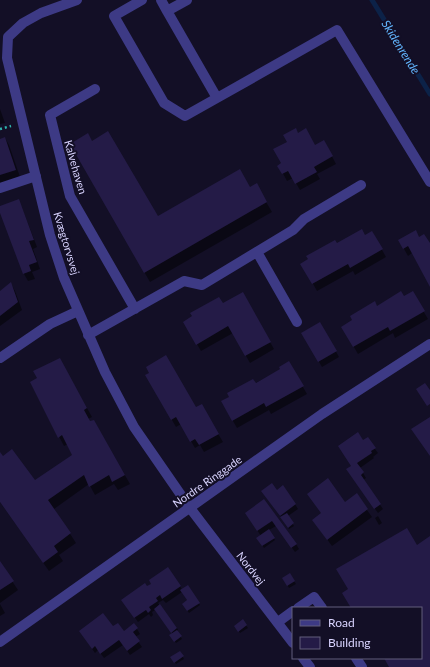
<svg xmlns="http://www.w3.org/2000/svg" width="430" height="667" font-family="Lato,sans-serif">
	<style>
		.shadow { fill: #0007 }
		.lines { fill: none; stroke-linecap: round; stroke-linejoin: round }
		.stream { stroke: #0c2248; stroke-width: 5 }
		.building { fill: #241b47 }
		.path { stroke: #2fb8b0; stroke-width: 2.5; stroke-dasharray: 2 3; stroke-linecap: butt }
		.minor { stroke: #3d3a85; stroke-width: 10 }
		.labels { text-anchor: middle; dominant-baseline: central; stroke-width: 4; stroke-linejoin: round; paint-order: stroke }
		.street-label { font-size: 11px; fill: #d9d4ff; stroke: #130f26 }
		.water-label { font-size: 12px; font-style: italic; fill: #62b6ff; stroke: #130f26 }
	</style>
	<rect width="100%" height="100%" fill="#130f26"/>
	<path class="shadow" d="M0 109 5 123 0 124Z
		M297 134 315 146 324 141 336 164 317 174 320 179 300 190 293 178 287 181 279 166 283 164 288 142Z
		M5 138 9 145 20 177 0 184V140Z
		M71 144 158 218 249 188 256 185 272 212 150 282Z
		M18 200 22 208 37 247 33 249 40 269 32 272 35 279 28 281 24 274 0 210V207Z
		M372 232 386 257 355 275 353 271 317 291 302 264 336 245 365 236Z
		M419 238 430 245V285L412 253 408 256 399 240Z
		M11 284 15 291 22 310 0 326V292Z
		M412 292 428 319 395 338 393 333 358 354 342 327 377 307 404 297Z
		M242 293 274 349 250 363 233 333 201 351 184 322 222 305Z
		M320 323 339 357 322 367 302 333Z
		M289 363 307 394 271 414 269 410 237 428 222 402 281 369Z
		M65 369 92 417 88 419 90 423 94 421 130 484 118 490 114 484 95 495 89 484 54 509 76 543 59 555 63 561 49 571 0 502V454L35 482 74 455 68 444 64 446 31 383Z
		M146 375 196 409 201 405 223 442 204 452 200 445 195 448 181 424 176 427Z
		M363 441 375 449 378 453 373 457 374 458 360 468 366 478 363 480 383 509 378 513 350 474 352 466Z
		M277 491 295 504 298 509 288 516 294 526 289 529 266 496Z
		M356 495 372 517 332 546 318 527Z
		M264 501 296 544 299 549 295 552 276 526 269 530 275 540 264 548 259 540 261 536 249 518Z
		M378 516 382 523 379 525 375 518Z
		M0 563 18 590 0 603Z
		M290 575 296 584 289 588 284 579Z
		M180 586 182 590 188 586 200 605 189 613 183 604 188 601 182 592 166 603 163 600 158 603 177 628 178 630 177 631 182 639 176 643 171 635 173 634 155 610 152 612 153 615 151 617 149 614 138 622 126 605 147 588Z
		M0 604 5 613 0 616Z
		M243 621 248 628 240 633 235 626Z
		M134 624 140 634 135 637 142 647 130 655 123 645 104 658 98 650 95 653 83 636 113 628 123 632Z
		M180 652 184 659 176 664 172 657Z"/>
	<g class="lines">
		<path class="stream" d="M372 0 430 94"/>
	</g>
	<path class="building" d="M296 128 298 133 306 128 315 145 324 140 333 156 314 167 317 172 295 184 288 171 282 174 277 166 281 163 273 149 287 142 283 135Z
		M108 131 158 216 240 169 250 187 257 183 267 202 144 273 70 144 88 133 92 141Z
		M5 137 16 170 0 175V139Z
		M19 199 34 240 29 241 37 262 29 265 31 271 23 274 0 213V206Z
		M362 229 365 235 372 231 383 249 350 268 348 264 312 284 300 264 308 259 306 256 335 240 337 243Z
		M416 230 419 237 424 234 430 243V287L408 246 403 249 398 240Z
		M11 282 18 302 0 316V291Z
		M401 291 404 296 413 291 425 311 390 331 388 327 353 347 341 327 352 320 350 316 375 301 377 306Z
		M243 292 271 342 245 356 228 326 196 345 183 322 192 316 190 313 219 297 223 303Z
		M320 322 337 351 318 362 301 333Z
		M166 355 196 407 202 404 219 434 199 445 195 439 190 442 176 417 171 420 145 375 149 373 146 367Z
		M60 358 87 408 84 410 90 421 94 420 125 475 112 482 109 475 89 487 84 475 48 500 71 533 54 546 58 552 43 563 0 502V452L3 456 12 449 35 480 72 455 62 435 58 438 30 382 37 378 33 371Z
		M289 361 304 386 266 407 264 403 232 421 221 401 229 397 227 393 253 379 256 383 280 369 279 367Z
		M425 383 430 390V404L427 406 416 389Z
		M430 417V456L411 429Z
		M358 432 363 440 368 437 376 448 371 451 372 453 357 463 364 472 361 475 381 504 374 509 346 469 351 466 338 446Z
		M328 478 345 502 357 493 368 509 327 540 312 520 321 513 307 494Z
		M272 483 277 490 283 485 296 504 280 516 261 491Z
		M264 499 297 544 291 548 272 521 257 531 245 513Z
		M287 513 294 523 288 528 280 517Z
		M407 528 417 545 430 536V667H389L384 658H421V608H351L342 593 348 589 336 569Z
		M269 529 275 538 262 546 256 538Z
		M0 561 14 581 0 590Z
		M168 567 181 586 162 599 160 595 156 598 158 601 149 607 151 610 148 613 146 610 134 618 121 600 145 583 147 586 151 584 149 580Z
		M290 573 295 581 287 586 282 578Z
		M188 585 200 603 187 611 182 604 187 600 180 590Z
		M160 604 177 628 171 633 154 609Z
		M103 613 113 626 118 623 124 631 134 623 138 628 133 632 140 641 127 651 119 640 100 654 95 646 92 649 79 631Z
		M243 619 247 625 238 632 234 626Z
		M177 630 182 636 174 642 169 635Z
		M180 651 184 656 174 663 170 657Z"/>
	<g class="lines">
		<path class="path" d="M0 129 11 126"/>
		<path class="minor" d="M77 0 41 13 23 23 8 37 7 58 50 235 64 278 105 372 134 427 190 508 293 643
			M142 0 114 16 164 103 185 116 217 98
			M161 0 167 11
			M187 0 167 11 217 98 337 30 430 182
			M95 89 50 115 70 196 135 309
			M0 188 36 176
			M257 252 297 322
			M88 335 184 281 202 285 293 230 304 219 361 185
			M0 358 50 324 78 311
			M298 608 314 597 322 608
			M278 622 293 611
			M0 642 322 414 430 344
			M303 658 310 667
			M356 658 362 667"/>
	</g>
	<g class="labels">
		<g class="street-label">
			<text transform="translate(76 167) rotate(74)">Kalvehaven</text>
			<text transform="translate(67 243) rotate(73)">Kvægtorvsvej</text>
			<text transform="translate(207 481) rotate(-35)">Nordre Ringgade</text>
			<text transform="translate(251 568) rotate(52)">Nordvej</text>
		</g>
		<g class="water-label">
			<text transform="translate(401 47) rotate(58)">Skidenrende</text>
		</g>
	</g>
	<rect x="292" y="607" width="130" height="52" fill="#130f26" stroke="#625e7d"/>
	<rect x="300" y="620" width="20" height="6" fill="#3d3a85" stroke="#625e7d"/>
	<text x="328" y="627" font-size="12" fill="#d9d4ff">Road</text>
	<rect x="300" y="637" width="20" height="12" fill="#241b47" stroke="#625e7d"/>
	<text x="328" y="647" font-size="12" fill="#d9d4ff">Building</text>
</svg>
